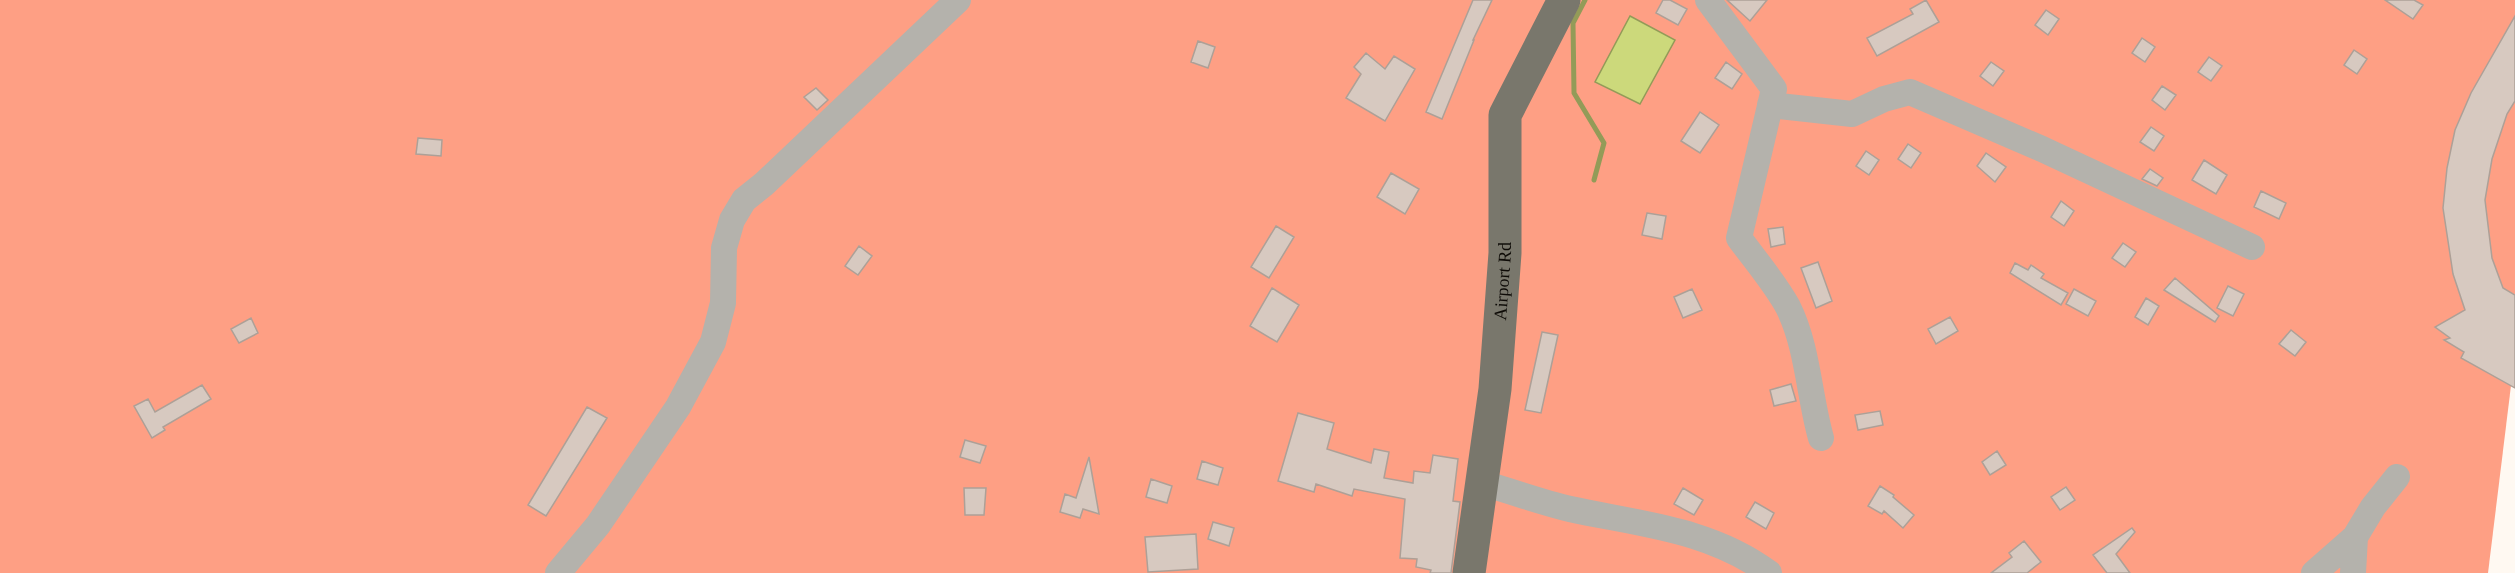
<svg xmlns="http://www.w3.org/2000/svg" width="2515" height="573" font-family="'Times New Roman',serif">
	<style>
		.forest { fill: #fe9f84 }
		.water { fill: #ccd97b; stroke: #939b58; stroke-width: 1.5 }
		.lines { fill: none; stroke-linecap: round; stroke-linejoin: round }
		.stream { stroke: #939b58; stroke-width: 5 }
		.building { fill: #d7c9c0; stroke: #ada097; stroke-width: 1.5 }
		.minor { stroke: #b4b2ac; stroke-width: 26 }
		.major { stroke: #79776c; stroke-width: 33 }
		.labels { text-anchor: middle; dominant-baseline: central; stroke-width: 5; stroke-linejoin: round; paint-order: stroke }
		.street-label { font-size: 18px; fill: #0e0b07; stroke: #fff }
	</style>
	<rect width="100%" height="100%" fill="#fff9f2"/>
	<path class="forest" d="M0 0H2515V353L2488 573H0Z"/>
	<path class="water" d="M1630 16 1675 40 1640 104 1595 82Z"/>
	<g class="lines">
		<path class="stream" d="M1585 0 1573 23 1574 93 1604 143 1594 180"/>
	</g>
	<path class="building" d="M1473 0H1492L1473 40H1474L1442 119 1426 112Z
		M1663 0H1670L1687 9 1678 25 1656 13Z
		M1727 0H1767L1750 21Z
		M1926 0 1939 22 1877 56 1867 38 1913 14 1910 9Z
		M2385 0H2414L2423 5 2413 19Z
		M2046 10 2059 19 2048 35 2035 25Z
		M2515 16V101L2507 114 2492 159 2485 200 2492 258 2503 288 2515 295V388L2461 358 2464 352 2444 340 2450 338 2435 327 2465 310 2453 274 2443 208 2447 168 2455 130 2471 93Z
		M2142 38 2155 47 2145 62 2132 53Z
		M1198 41 1215 47 1208 68 1191 62Z
		M2354 50 2367 59 2357 74 2344 65Z
		M1366 53 1385 69 1394 56 1415 69 1385 121 1346 98 1361 74 1354 67Z
		M2209 57 2222 66 2211 81 2198 72Z
		M1726 62 1742 74 1732 89 1715 78Z
		M1991 62 2004 71 1993 86 1980 76Z
		M2162 86 2176 95 2165 110 2152 100Z
		M816 88 828 100 817 110 804 97Z
		M1700 112 1719 125 1700 153 1681 141Z
		M2151 127 2164 136 2154 151 2140 142Z
		M418 138 442 140 441 156 416 154Z
		M1908 144 1921 153 1911 168 1898 159Z
		M1866 151 1879 160 1869 175 1856 166Z
		M1986 153 2006 167 1995 182 1977 166Z
		M2204 160 2227 175 2216 194 2192 180Z
		M2150 169 2163 178 2157 186 2142 179Z
		M1391 173 1419 189 1405 214 1377 197Z
		M2261 191 2286 203 2279 219 2254 207Z
		M2061 201 2074 211 2064 226 2051 217Z
		M1647 213 1666 216 1662 239 1642 235Z
		M1276 226 1294 237 1269 278 1251 267Z
		M1783 227 1785 244 1771 247 1768 229Z
		M2123 243 2136 252 2125 267 2112 258Z
		M859 246 872 256 858 275 845 266Z
		M1818 262 1832 301 1816 308 1801 268Z
		M2015 263 2028 270 2031 265 2044 274 2041 278 2068 293 2061 305 2010 273Z
		M2175 278 2219 316 2215 322 2164 290Z
		M2228 286 2244 294 2233 316 2217 308Z
		M1272 288 1299 305 1277 342 1250 326Z
		M1692 289 1702 310 1683 318 1674 297Z
		M2074 289 2096 301 2088 316 2066 304Z
		M2146 298 2159 306 2148 325 2135 317Z
		M1950 317 1958 331 1936 344 1928 329Z
		M251 318 258 333 239 343 231 329Z
		M2291 330 2306 342 2295 356 2279 344Z
		M1542 332 1558 335 1541 413 1525 410Z
		M1791 384 1796 401 1774 406 1770 390Z
		M202 385 211 399 163 427 165 430 152 438 134 406 148 399 155 412Z
		M587 407 607 418 546 516 528 505Z
		M1880 411 1883 425 1858 430 1855 415Z
		M1298 413 1334 423 1327 449 1371 463 1374 449 1389 452 1384 478 1413 483 1414 471 1430 473 1433 455 1458 459 1453 501 1460 502 1451 573H1430L1431 570 1416 567 1417 559 1400 558 1405 499 1354 489 1352 496 1316 484 1314 492 1278 481Z
		M965 440 986 446 980 463 960 457Z
		M1997 451 2006 465 1990 475 1982 462Z
		M1089 457 1099 514 1083 509 1080 518 1060 512 1065 494 1076 498Z
		M1202 461 1223 468 1218 485 1197 479Z
		M1151 479 1172 486 1167 503 1146 497Z
		M1880 486 1894 495 1893 497 1914 515 1903 528 1884 511 1882 514 1868 506Z
		M2066 487 2075 500 2060 510 2051 497Z
		M964 488H986L984 515H965Z
		M1683 488 1703 500 1694 515 1674 504Z
		M1755 502 1774 513 1766 529 1746 517Z
		M1213 522 1234 528 1229 546 1208 539Z
		M2132 528 2135 532 2116 554 2130 573H2107L2093 555Z
		M1196 534 1198 569 1148 572 1145 537Z
		M2024 541 2041 562 2027 573H1991L2012 557 2009 553Z"/>
	<g class="lines">
		<path class="minor" d="M1708 0 1774 89 1739 238C1755 260 1775 283 1788 307 1808 347 1809 396 1821 438
			M1770 105 1852 114 1884 99 1910 92 2042 149 2252 247
			M1482 483C1511 491 1540 502 1570 509 1639 524 1710 529 1769 573
			M558 573 598 525 678 407 713 342 723 303 724 248 732 220 744 200 764 184 958 0
			M2314 573 2355 537 2373 507 2397 477
			M2353 573 2355 537"/>
		<path class="major" id="s1" d="M1469 573 1495 389 1505 253V115L1564 0"/>
	</g>
	<g class="labels">
		<g class="street-label">
			<text stroke="none"><textPath href="#s1" startOffset="294">Airport Rd</textPath></text>
		</g>
	</g>
</svg>
